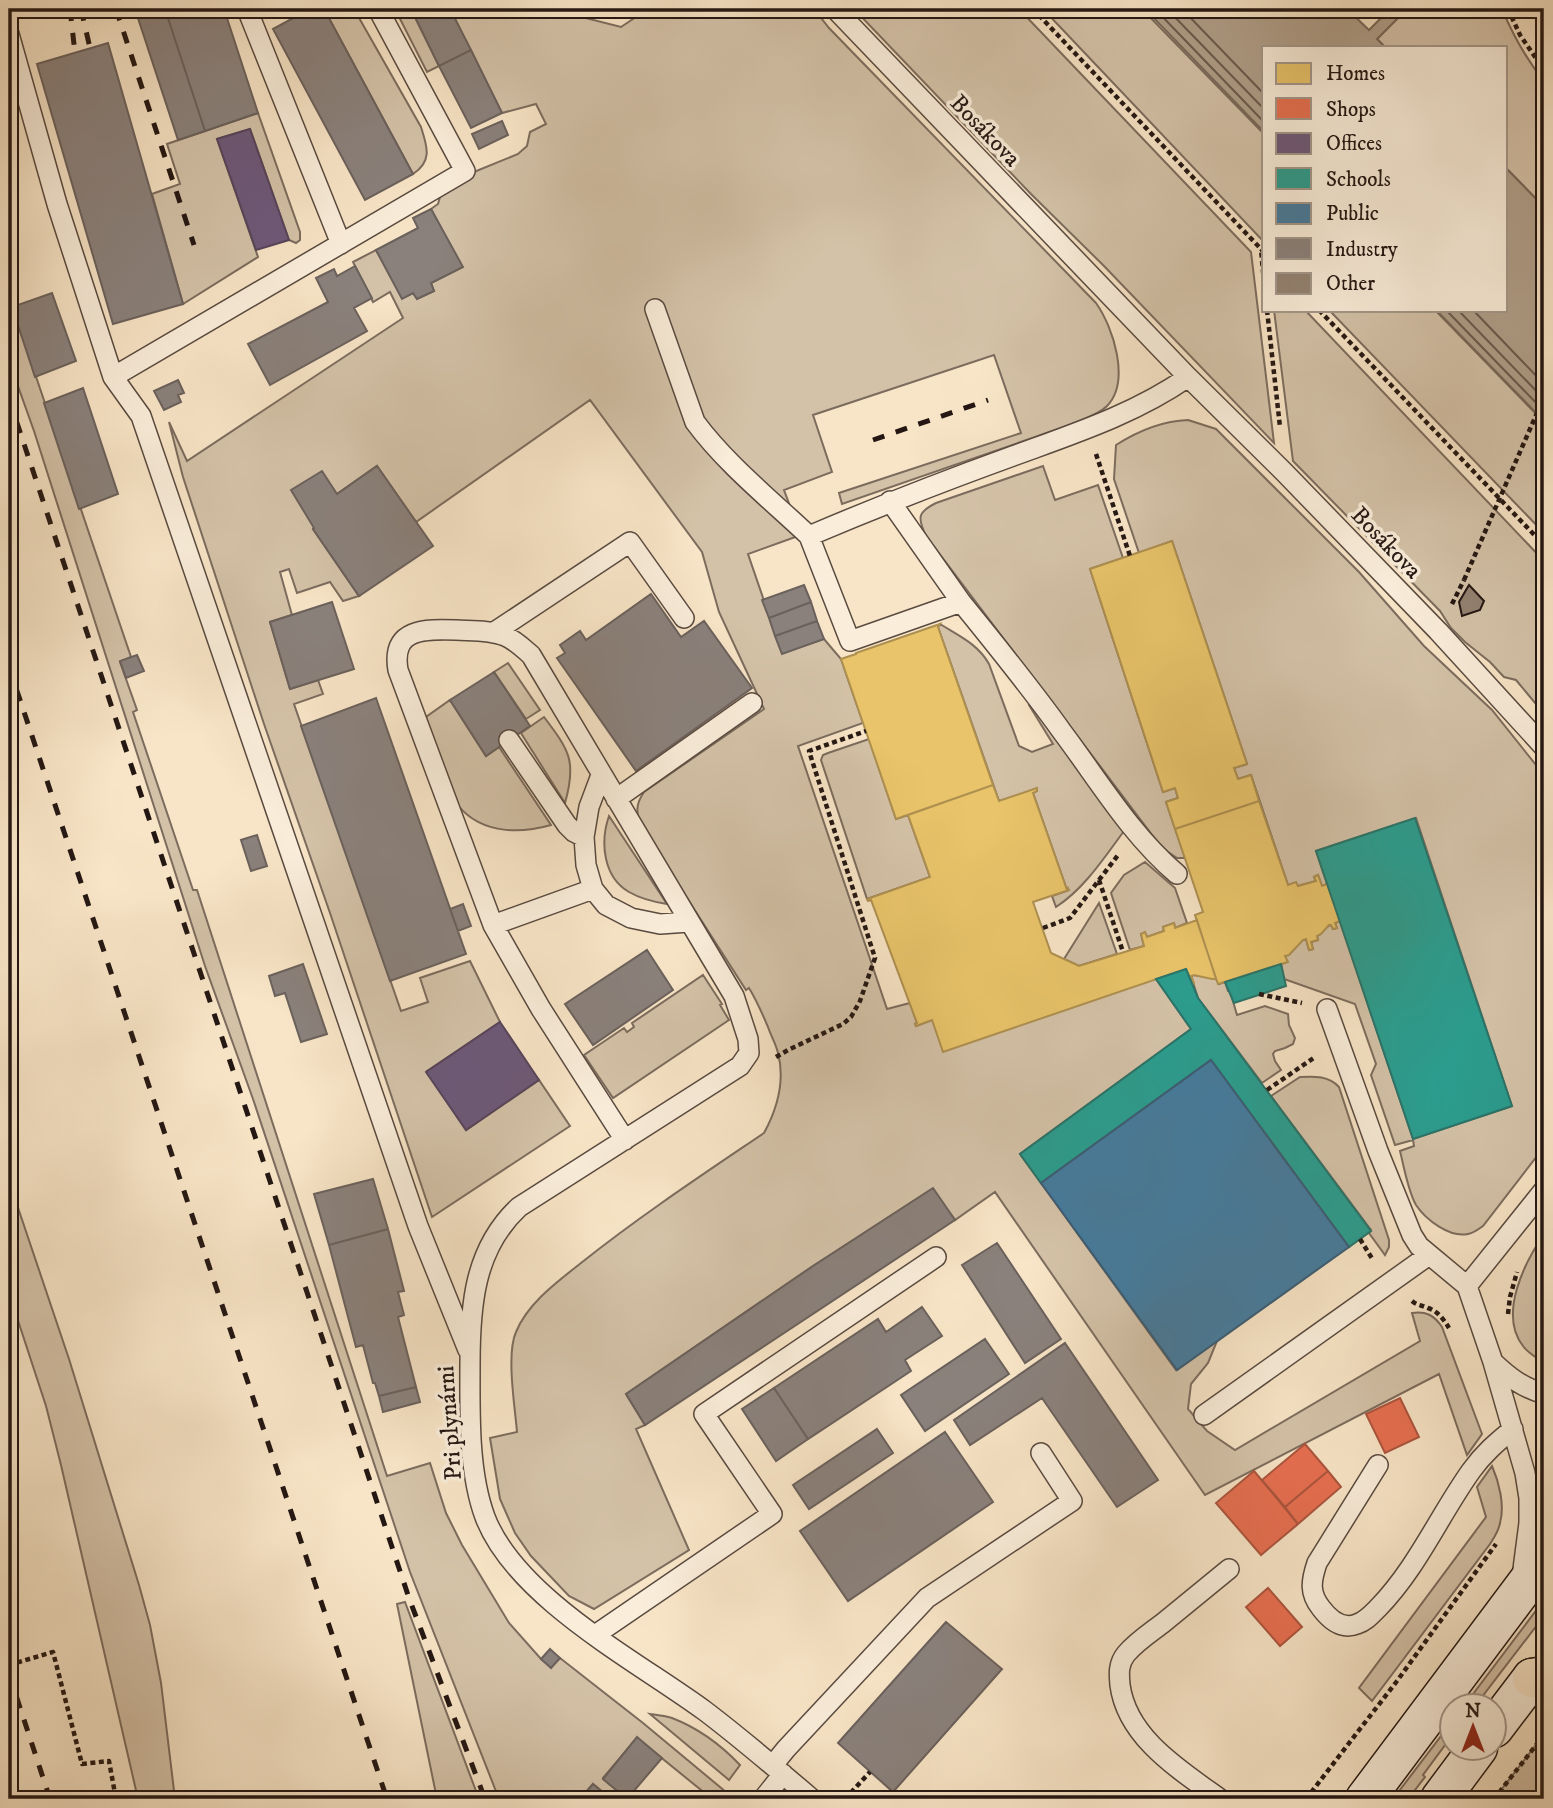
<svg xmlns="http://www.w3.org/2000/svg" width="1553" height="1808" font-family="'IM FELL DW Pica',serif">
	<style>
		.green { fill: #d4c2a8; stroke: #7c6c5e; stroke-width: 2 }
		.water { fill: #b09f8a; stroke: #78695a; stroke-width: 2 }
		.homes { fill: #e9c46a; stroke: #ae9050; stroke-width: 2 }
		.shops { fill: #e76f51; stroke: #ac553e; stroke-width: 2 }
		.offices { fill: #6d597a; stroke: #57455b; stroke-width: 2 }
		.schools { fill: #2a9d8f; stroke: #28756a; stroke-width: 2 }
		.public { fill: #457b9d; stroke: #3b5d74; stroke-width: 2 }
		.industry { fill: #8a817c; stroke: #6b615c; stroke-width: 2 }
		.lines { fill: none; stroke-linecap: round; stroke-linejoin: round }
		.shore { stroke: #6a5b4e; stroke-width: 2 }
		.building { fill: #928271; stroke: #241713; stroke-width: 2 }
		.lane-casing { stroke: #594a40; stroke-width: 22 }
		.secondary-casing { stroke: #241713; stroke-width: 41 }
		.highway-casing { stroke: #241713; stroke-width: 41 }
		.path { stroke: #241713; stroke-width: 4.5; stroke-dasharray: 5 3.5; stroke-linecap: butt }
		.lane { stroke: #faeedb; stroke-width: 19 }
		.secondary { stroke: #faeedb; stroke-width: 38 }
		.highway { stroke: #f8e5c7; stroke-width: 38 }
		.rail { stroke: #241713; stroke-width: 5; stroke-dasharray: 12 12; stroke-linecap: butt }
		.path-bridge { stroke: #241713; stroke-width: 4.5; stroke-dasharray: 5 3.5; stroke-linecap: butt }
		.labels { text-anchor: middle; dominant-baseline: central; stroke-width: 7; stroke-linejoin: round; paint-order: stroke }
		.street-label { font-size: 24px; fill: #241713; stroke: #faeedb }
	</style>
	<rect width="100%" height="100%" fill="#f8e5c7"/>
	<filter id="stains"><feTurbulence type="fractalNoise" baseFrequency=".00286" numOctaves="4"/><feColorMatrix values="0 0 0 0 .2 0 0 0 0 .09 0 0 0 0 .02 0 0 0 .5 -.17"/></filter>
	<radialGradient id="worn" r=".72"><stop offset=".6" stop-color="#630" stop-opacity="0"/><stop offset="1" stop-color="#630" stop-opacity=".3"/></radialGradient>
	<path class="green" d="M324 9H354L421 127C427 146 433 161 413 174Z
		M395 9H411L439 66 427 72Z
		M450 9H550L621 27 648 9H814L829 28 1096 303C1113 327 1131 381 1107 406 1097 416 1080 420 1067 426L842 504 839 493 1021 433 994 355 813 415 832 472 784 490 793 514 690 427 798 536 748 554 782 653 824 639 841 659 863 723 798 746 887 1009 910 1003 917 1023 915 1024 916 1026 932 1020 1156 979 1191 1029 1020 1154 1176 1370 1217 1341 1208 1363 1191 1384 1188 1409 1207 1431 1235 1450 1420 1341 1412 1313C1426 1311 1434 1315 1442 1327L1482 1434 1467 1455 1439 1374 1205 1495 995 1192 955 1220 932 1189 813 1266 626 1394 645 1425 636 1429 689 1550 594 1609 569 1596 531 1556 515 1533 500 1499 490 1438 517 1432C515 1407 506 1354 516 1332 528 1303 557 1282 581 1263 640 1216 702 1175 764 1133 777 1109 785 1080 778 1053 776 1044 771 1036 768 1027 762 1013 757 1001 749 988L746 990 642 828C636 813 635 805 644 792L764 709 719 612 702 552 590 400 416 522 377 466 337 494 313 529 359 596 343 601 330 582 297 593 289 569 280 572 292 615 270 622 290 689 318 680 323 694 294 704 401 1011 428 1002 420 978 470 961 500 1022 427 1071 466 1130 539 1080 570 1126 432 1217 330 913 264 724 183 477 169 422 187 461 403 318 390 292 373 302 353 262 376 250 402 298 413 293 417 299 434 291 431 283 462 267 431 209 438 204 442 190 469 174 518 154 527 146 530 132 546 124 536 104 502 113Z
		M854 9H1019L1251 252 1274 443 1104 266 1031 194Z
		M1043 9H1142L1264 134V242Z
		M1403 9H1502C1513 35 1526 59 1544 81V207L1506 168V47H1385L1377 39 1405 11Z
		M258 113 300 232V240L296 243 289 240 250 129 217 139 258 257 183 304 152 194 180 184 167 144Z
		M9 297 131 657 120 662 137 710 133 712 193 890H197L387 1476 430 1463 446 1513 462 1545 509 1623 541 1659 551 1667 560 1658 643 1723 732 1797 730 1799H694L701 1790 637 1738 603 1778 627 1799H611L593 1784 580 1799H499L410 1572 253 1099 205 966 34 431 9 361Z
		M1274 310H1305L1544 561V717L1541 710 1516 680 1504 677 1490 662 1465 642 1451 628 1440 611 1293 461Z
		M1329 310H1435L1544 422V533Z
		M1188 420 1216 429 1359 572 1424 646 1492 710 1544 775V1147L1483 1226C1479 1229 1473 1233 1468 1234 1450 1238 1426 1220 1416 1205 1408 1191 1404 1167 1400 1151L1414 1146 1413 1140 1395 1145 1371 1075 1376 1064 1355 1004 1284 979 1281 964 1287 962 1285 956 1303 940 1306 939 1309 950 1313 949 1311 942 1318 940 1317 936C1323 934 1325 926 1331 925L1333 929 1337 928 1335 923 1340 921 1413 1139 1512 1106 1416 818 1316 851 1327 884 1322 886 1318 875 1314 877 1316 881 1298 886 1288 885 1251 775 1238 779 1234 768 1247 764 1172 541 1139 553 1114 479 1116 445C1138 431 1162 421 1188 420Z
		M1043 466 1055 500 1098 485 1123 558 1090 569 1163 792 1175 788 1178 798 1166 802 1185 858H1177L1162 848 926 536C917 517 918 512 936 503Z
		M940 624C959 636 978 644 989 664L1019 746 1032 752 1053 744 1029 705 1033 702 1124 831C1104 858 1084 889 1056 907L1052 896 1069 890H1067L1033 793 1037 791V789L999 801 938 627Z
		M508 663 540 710 526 719 494 672Z
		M450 700 486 756 499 747 551 825C516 835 476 833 454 800L426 717Z
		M544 717C569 750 577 761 565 803L521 733Z
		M869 739 896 819 908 815 930 877 867 899 821 760 823 755 828 753Z
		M609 816 667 904C654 902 641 899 629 892 603 877 600 842 609 816Z
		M1145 862 1175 888 1187 923 1175 928 1174 923 1163 927 1164 931 1147 937 1145 933 1141 934 1144 946 1130 950 1111 893 1124 875Z
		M1099 903 1117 954 1079 966 1064 959Z
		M703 975 722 1004 720 1005 729 1020 613 1098 584 1055 624 1028 627 1032 634 1027 632 1023Z
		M1194 975 1216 979 1219 984 1225 982 1228 991H1230L1237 1015 1265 1006 1288 1014 1289 1025 1295 1038 1293 1044 1285 1048 1275 1051 1273 1054 1275 1061 1281 1070 1262 1083 1198 998 1191 976Z
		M1300 1077C1315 1076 1329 1076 1339 1087L1389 1240V1247L1385 1255 1369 1233 1371 1230 1271 1096Z
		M9 1181 69 1359 139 1585 150 1625 161 1683 175 1799H138L61 1465 46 1406 9 1293Z
		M1544 1234V1363C1537 1358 1528 1353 1523 1346 1498 1314 1525 1262 1544 1234Z
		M1492 1466C1499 1482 1505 1505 1500 1523 1499 1530 1494 1538 1490 1544L1372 1701 1359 1688 1486 1517 1477 1487Z
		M1544 1600V1616L1475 1706H1464Z
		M405 1602 479 1799H437L397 1604Z
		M650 1714C657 1715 665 1716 672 1718 698 1728 721 1745 740 1765L729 1780Z
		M1451 1723V1737L1423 1775 1425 1777 1408 1799H1393Z
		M1544 1735V1799H1494L1543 1736Z"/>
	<path class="water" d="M1145 9H1347L1369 30 1390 9H1403L1405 11 1377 39 1385 47H1264V132Z
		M1506 168 1544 207V421L1436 310H1506Z"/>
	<path class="homes" d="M1172 541 1247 764 1234 768 1238 779 1251 775 1259 801 1175 829 1166 802 1178 798 1175 788 1163 792 1090 569Z
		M940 624 938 627 993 785 896 819 841 659 856 654V653Z
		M993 785 999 801 1037 788V791L1033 793 1067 890 1068 888 1069 890 1033 902 1051 953 1079 966 1144 946 1141 934 1145 932 1147 937 1164 931 1163 927 1174 923 1175 928 1197 920 1216 979H1212L1194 975 1191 976 1194 983 1193 984 1186 969 943 1052 932 1020 916 1026 915 1024 917 1023 871 900 868 901 867 899 930 877 908 815Z
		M1259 801 1288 885 1296 882 1298 886 1316 881 1314 877 1318 875 1322 886 1327 884 1340 921 1335 923 1337 928 1333 929 1331 925H1329L1321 934 1317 936 1318 940 1311 942 1313 949 1309 950 1306 939 1303 940 1289 955 1285 956 1288 962 1218 984 1195 915 1203 912 1175 829Z"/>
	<path class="shops" d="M1400 1398 1419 1437 1385 1453 1366 1414Z
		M1305 1444 1328 1471 1285 1507 1262 1480Z
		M1254 1471 1298 1524 1261 1555 1216 1503Z
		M1328 1471 1341 1487 1298 1524 1285 1507Z
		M1268 1588 1302 1627 1280 1646 1246 1607Z"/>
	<path class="offices" d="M250 129 289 240 256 250 217 139Z
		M500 1022 539 1080 466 1130 426 1072Z"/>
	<path class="schools" d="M1415 818 1512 1106 1413 1139 1316 851Z
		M1281 964 1286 986 1234 1003 1225 982Z
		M1186 969 1198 998 1371 1231 1349 1247 1211 1060 1041 1183 1020 1154 1191 1029 1156 979Z"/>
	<path class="public" d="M1211 1060 1349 1247 1177 1370 1041 1183Z"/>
	<path class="industry" d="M135 9H165L205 131 178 140Z
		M165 9H224L258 113 205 131Z
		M310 9H324L413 174 365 200 273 29Z
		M411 9H450L471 50 439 66Z
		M108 43 183 304 113 324 37 64Z
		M471 50 502 113 471 128 439 66Z
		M502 121 508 135 479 149 472 134Z
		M431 209 463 267 431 283 434 291 417 299 413 293 402 299 376 250 418 228 413 218Z
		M355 266 372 298 354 308 367 331 270 385 248 344 328 302 316 278 334 269 337 276Z
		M52 293 76 361 35 377 12 307Z
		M178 380 184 393 178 395 181 402 164 410 154 391Z
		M83 388 118 494 79 509 44 403Z
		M377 466 433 546 359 596 313 529 314 528 291 490 322 471 337 494Z
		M804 585 811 602 769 618 762 600Z
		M651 594 681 637 704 621 752 688 636 771 557 658 565 653 560 645 580 631 586 640Z
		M332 602 354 669 290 689 270 622Z
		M811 602 817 621 775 636 769 618Z
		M817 621 824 639 782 654 775 636Z
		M137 655 144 671 126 678 120 661Z
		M494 672 530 726 486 756 450 700Z
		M376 698 466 954 390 981 301 726Z
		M257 835 267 866 251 871 241 840Z
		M463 904 471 926 458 931 450 909Z
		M647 950 673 990 593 1045 565 1004Z
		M303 964 327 1034 301 1042 285 993 275 996 269 976Z
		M373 1179 388 1229 329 1245 314 1194Z
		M933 1188 955 1220 645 1425 626 1394 813 1266Z
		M388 1229 404 1291 398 1292 404 1315 398 1317 416 1387 379 1396 375 1383H373L363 1345 356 1347 329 1245Z
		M997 1243 1061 1339 1025 1363 962 1265Z
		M922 1307 942 1336 905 1360 911 1371 808 1439 774 1388 878 1319 886 1332Z
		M985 1339 1009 1374 925 1431 901 1395Z
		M1065 1343 1158 1480 1117 1507 1042 1398 970 1445 954 1420Z
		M416 1387 420 1402 383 1412 379 1396Z
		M774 1388 808 1439 776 1461 742 1409Z
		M877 1429 893 1453 809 1509 793 1485Z
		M945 1432 993 1502 848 1601 800 1531Z
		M946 1622 1002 1669 893 1792 838 1743Z
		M550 1649 560 1658 551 1668 541 1659Z
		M637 1737 662 1758 627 1799 603 1779Z
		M593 1784 611 1799H580Z"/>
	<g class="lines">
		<path class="shore" d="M1155 9 1264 122
			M1167 9 1264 109
			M1182 9 1264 94
			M1446 310 1544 411
			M1458 310 1544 399
			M1473 310 1544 384"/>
	</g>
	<path class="building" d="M1469 585 1484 601 1480 610 1462 616 1459 602Z"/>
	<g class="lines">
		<defs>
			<path id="lane" d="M247 9 341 244
				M835 9 1188 377 1284 472 1438 631 1544 747
				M9 34 57 204 113 377 141 416 418 1226 468 1350
				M655 309 695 422C726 464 771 500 809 536 877 507 944 481 1013 456 1073 434 1135 414 1188 377
				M113 377 465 171 378 9
				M890 501 961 602
				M809 536 850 641 961 602C996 645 1031 688 1063 733 1099 781 1131 835 1177 874
				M493 633 630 542 684 618
				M509 740 567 825 574 832 584 837
				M601 775 589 807 584 837 586 865 593 889 606 905 631 918 660 924 689 922
				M616 799 752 703
				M493 925 593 889
				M1327 1009 1378 1151 1412 1235 1419 1246 1467 1286 1493 1362 1525 1473 1529 1498V1523L1522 1577
				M625 1140 541 1009 493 925 398 670C391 628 425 629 456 630 472 631 490 630 505 636 515 640 523 648 531 655L734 996 748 1039 749 1053 740 1066 519 1207C474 1249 470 1306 470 1364 470 1412 468 1471 485 1517 516 1598 637 1661 705 1711 742 1739 777 1769 812 1799
				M1467 1286 1544 1190
				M1494 1363C1510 1378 1522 1387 1544 1394
				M1204 1415 1429 1255
				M1378 1465 1317 1563C1311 1581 1309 1593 1321 1608 1330 1620 1342 1630 1357 1624 1366 1621 1371 1615 1378 1608 1417 1568 1439 1516 1471 1471 1483 1454 1497 1442 1513 1429
				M595 1635 772 1514 704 1414 936 1257
				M773 1765 786 1749 927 1598 1072 1501 1041 1453
				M763 1799 783 1774
				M1220 1799C1180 1770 1127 1738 1120 1685 1119 1674 1118 1664 1126 1654 1136 1642 1150 1633 1163 1623 1185 1605 1207 1587 1229 1569"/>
			<path id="secondary" d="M1494 1728 1532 1678
				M1365 1799 1544 1560
				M1440 1799 1478 1748"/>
			<path id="highway" d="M1532 1678 1544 1676"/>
		</defs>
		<use href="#lane" class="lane-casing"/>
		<use href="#secondary" class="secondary-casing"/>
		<use href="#highway" class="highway-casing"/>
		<path class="path" d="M1033 9 1261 249
			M1508 9 1520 35 1544 70
			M1264 253 1261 249 1264 283
			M1267 310 1280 427
			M1319 310 1544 545
			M1096 454 1130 556
			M1452 604 1464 580
			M1099 880 1123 952
			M1043 928 1070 918 1118 855
			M1259 994 1302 1003
			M776 1057 788 1050 843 1024 851 1017 860 1001 875 958 809 751 866 731
			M1267 1090 1315 1057
			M1360 1239 1373 1260
			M1412 1301C1418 1306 1422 1305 1428 1308 1438 1311 1444 1320 1449 1328
			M1508 1314 1510 1297 1517 1272
			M9 1665 53 1652 82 1764 109 1761 116 1799
			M845 1799 870 1772
			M1306 1799 1397 1681 1496 1544
			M1494 1799 1544 1735"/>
		<use href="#lane" class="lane"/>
		<use href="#secondary" class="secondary"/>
		<use href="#highway" class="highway"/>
		<path class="rail" d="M70 9 75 53
			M81 9 90 48
			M116 9 194 245
			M9 399 409 1598 485 1799
			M873 440 988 400
			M9 667 387 1799
			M9 1674 50 1799
			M9 1768 18 1799"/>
		<path class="path-bridge" d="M1464 580 1544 397"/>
	</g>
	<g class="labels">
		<g class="street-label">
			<text transform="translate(985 131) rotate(46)">Bosákova</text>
			<text transform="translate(1386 543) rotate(46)">Bosákova</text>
			<text transform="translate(450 1423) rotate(-94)">Pri plynárni</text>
		</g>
	</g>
	<rect width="1553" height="1808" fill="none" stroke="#f8e5c7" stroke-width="35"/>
	<rect x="10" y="10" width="1532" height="1787" fill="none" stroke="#241713" stroke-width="3.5"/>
	<rect x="18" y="18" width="1518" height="1773" fill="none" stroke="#241713" stroke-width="2"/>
	<rect x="1262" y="46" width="245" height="266" fill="#faeedb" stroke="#a4988b" stroke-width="2"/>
	<rect x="1276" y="63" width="35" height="21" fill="#e9c46a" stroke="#a4988b" stroke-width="2"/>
	<text x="1326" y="80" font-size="21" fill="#241713">Homes</text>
	<rect x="1276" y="98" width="35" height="21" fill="#e76f51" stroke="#a4988b" stroke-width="2"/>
	<text x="1326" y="116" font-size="21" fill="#241713">Shops</text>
	<rect x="1276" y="133" width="35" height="21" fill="#6d597a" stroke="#a4988b" stroke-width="2"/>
	<text x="1326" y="150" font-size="21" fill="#241713">Offices</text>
	<rect x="1276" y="168" width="35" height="21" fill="#2a9d8f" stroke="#a4988b" stroke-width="2"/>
	<text x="1326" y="186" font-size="21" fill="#241713">Schools</text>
	<rect x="1276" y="203" width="35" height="21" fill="#457b9d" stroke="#a4988b" stroke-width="2"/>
	<text x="1326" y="220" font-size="21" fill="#241713">Public</text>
	<rect x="1276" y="238" width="35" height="21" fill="#8a817c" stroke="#a4988b" stroke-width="2"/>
	<text x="1326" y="256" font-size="21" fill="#241713">Industry</text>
	<rect x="1276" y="273" width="35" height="21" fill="#928271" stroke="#a4988b" stroke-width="2"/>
	<text x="1326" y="290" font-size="21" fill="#241713">Other</text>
	<g transform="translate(1473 1727)"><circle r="33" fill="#faeedb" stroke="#a4988b" stroke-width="2"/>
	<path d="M0-5L12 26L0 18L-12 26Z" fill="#8f2418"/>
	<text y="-10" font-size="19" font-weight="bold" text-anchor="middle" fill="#241713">N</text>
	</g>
	<rect width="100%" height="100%" filter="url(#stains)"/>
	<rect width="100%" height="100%" fill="url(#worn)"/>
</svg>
